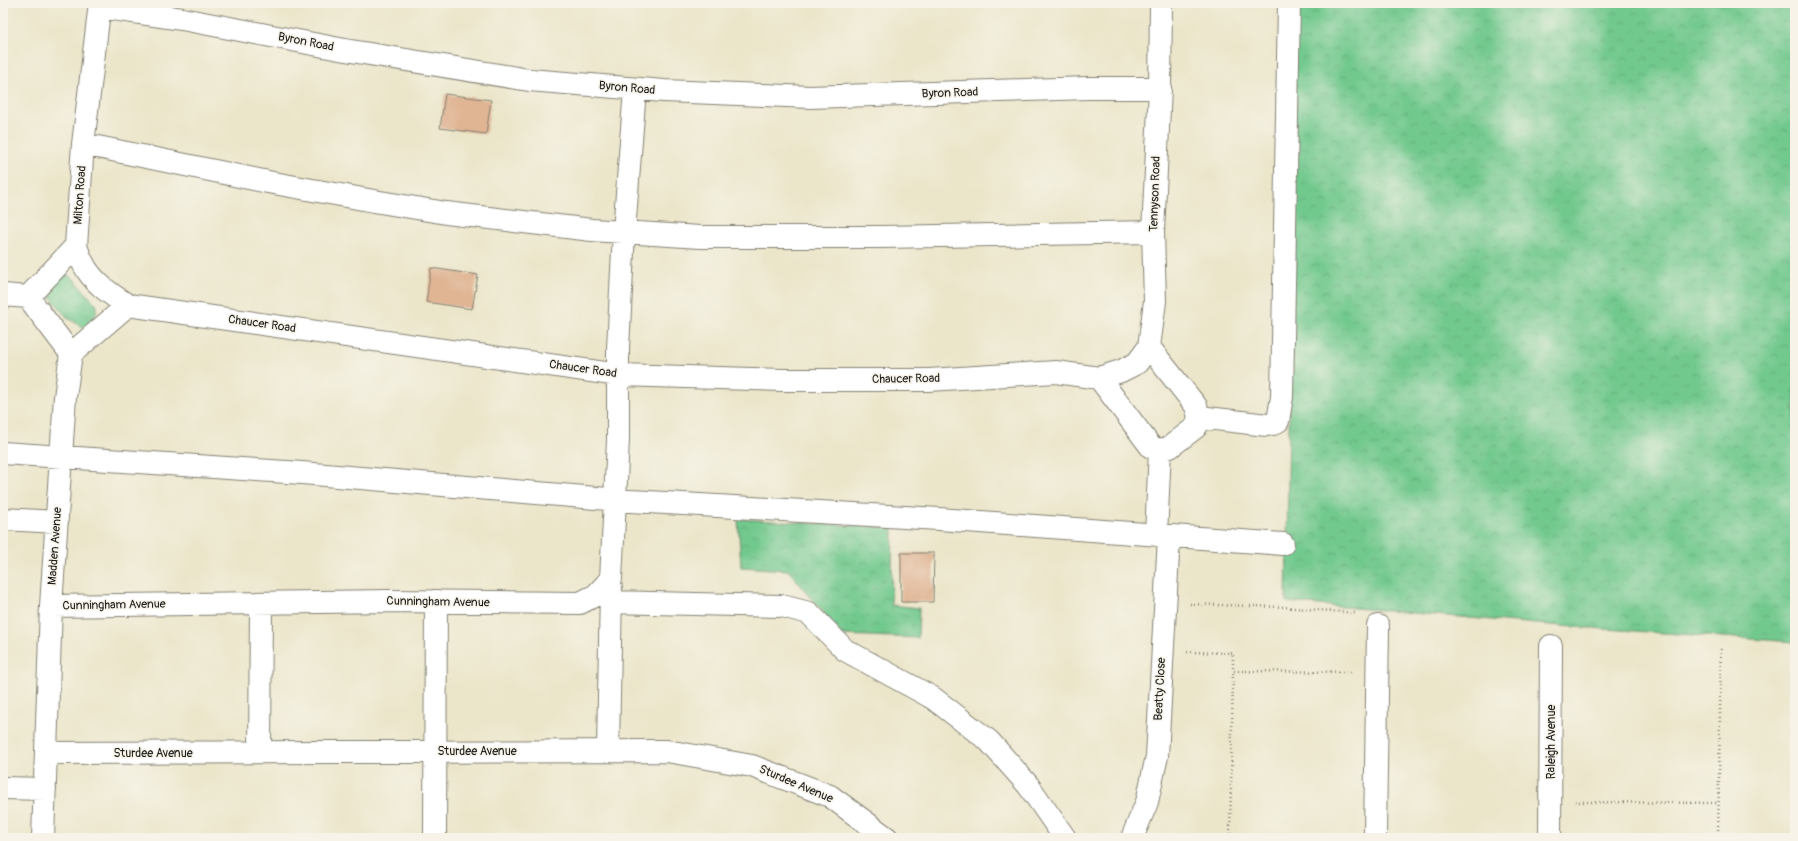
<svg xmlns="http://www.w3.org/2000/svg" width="1798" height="841" font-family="Pangolin,sans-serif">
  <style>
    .grass { fill: url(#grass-tufts); stroke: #477255 }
    .park { fill: url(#park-crowns); stroke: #477255 }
    .building { fill: #e0b594 }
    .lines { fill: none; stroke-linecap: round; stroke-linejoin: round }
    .minor-casing { stroke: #848173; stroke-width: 24 }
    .path { stroke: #848173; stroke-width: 2.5; stroke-dasharray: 1 3; stroke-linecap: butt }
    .minor { stroke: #fff; stroke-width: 22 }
    .labels { text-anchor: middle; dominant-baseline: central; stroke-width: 3; stroke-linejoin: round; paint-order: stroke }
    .street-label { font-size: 12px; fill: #1c1c1c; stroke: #f7f3e8 }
  </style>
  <defs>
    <pattern id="grass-tufts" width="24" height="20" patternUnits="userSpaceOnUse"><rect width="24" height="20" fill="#72c98e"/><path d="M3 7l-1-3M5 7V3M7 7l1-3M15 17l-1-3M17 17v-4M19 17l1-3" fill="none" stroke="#62ac7a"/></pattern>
    <pattern id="park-crowns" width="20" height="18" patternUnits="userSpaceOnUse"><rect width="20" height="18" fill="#72c98e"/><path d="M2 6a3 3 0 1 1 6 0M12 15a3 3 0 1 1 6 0" fill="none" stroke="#62ac7a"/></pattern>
  </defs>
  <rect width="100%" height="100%" fill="#f7f3e8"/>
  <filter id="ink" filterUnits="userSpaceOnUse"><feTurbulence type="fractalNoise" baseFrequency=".025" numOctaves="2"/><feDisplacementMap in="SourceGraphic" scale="8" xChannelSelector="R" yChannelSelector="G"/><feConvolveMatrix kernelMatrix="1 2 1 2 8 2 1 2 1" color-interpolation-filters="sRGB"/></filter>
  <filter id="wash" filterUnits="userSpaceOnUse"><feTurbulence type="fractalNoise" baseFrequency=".012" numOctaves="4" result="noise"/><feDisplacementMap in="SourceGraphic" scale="16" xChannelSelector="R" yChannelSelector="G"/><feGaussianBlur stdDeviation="0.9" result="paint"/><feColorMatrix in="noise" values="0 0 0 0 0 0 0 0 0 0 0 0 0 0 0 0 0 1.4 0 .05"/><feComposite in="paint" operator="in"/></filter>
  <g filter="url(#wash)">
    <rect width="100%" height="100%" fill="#ebe6ca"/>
    <path class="grass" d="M66 274 75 280 97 306 96 314 91 325 82 327 67 317 51 298V289L56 277Z"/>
    <path class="park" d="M1296 3H1795V642L1561 626 1286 602Z
      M738 519 893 528 891 605 919 608 918 638 842 635 788 570 741 567Z"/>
    <g id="blocks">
      <path class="building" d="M445 94 491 100 486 134 440 128Z
        M431 268 478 275 472 309 426 302Z
        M901 553H934L933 602H901Z"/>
    </g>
  </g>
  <g filter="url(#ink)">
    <use href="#blocks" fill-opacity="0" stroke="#848173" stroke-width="1"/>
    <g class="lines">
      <g class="minor-casing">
        <path id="minor" d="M99 7 182 19 345 50 529 80 664 91 810 97 1089 88H1160
          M83 144 268 182 374 201 446 213 592 230 700 237H882L1153 232
          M76 246C78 251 80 258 83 263 92 282 111 295 128 305L619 375 783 380H929L1056 372 1099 378 1121 371 1137 363 1149 347 1155 301 1153 232 1160 88 1161 3
          M3 295 28 297
          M71 354 28 297 76 246 83 144 100 3
          M1099 378 1151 447 1160 450 1170 447 1196 427 1199 417 1196 406 1149 347
          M1199 417 1267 425 1273 424 1278 421 1282 397 1289 3
          M3 453 302 473 631 501 939 519 1283 544
          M3 519 57 522
          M1156 535 1160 450
          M610 602 782 606 809 613 845 650 933 698 989 741 1028 785 1065 838
          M51 606 389 601 580 603 596 595 611 579 618 440V348L624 232 635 89
          M608 751 611 588
          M260 752 261 603
          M46 753 667 751 752 766 830 796 887 838
          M3 788 45 789
          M43 838 51 606 65 397 71 354 128 305
          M435 838 436 601
          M1132 838 1147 802 1157 756 1169 536
          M1375 838 1378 626
          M1550 838 1551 646"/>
      </g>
      <path class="path" d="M1190 604 1282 607 1356 613
        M1187 652 1233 653V671
        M1575 802 1718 803
        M1313 838 1230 835 1233 671 1353 672
        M1718 838 1721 648"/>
      <use href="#minor" class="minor"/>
    </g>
  </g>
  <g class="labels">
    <g class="street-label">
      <text transform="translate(306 42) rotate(11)">Byron Road</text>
      <text transform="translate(627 88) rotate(5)">Byron Road</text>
      <text transform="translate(950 93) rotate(-2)">Byron Road</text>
      <text transform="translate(1155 194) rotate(-88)">Tennyson Road</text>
      <text transform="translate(80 195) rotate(-86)">Milton Road</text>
      <text transform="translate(262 324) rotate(8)">Chaucer Road</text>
      <text transform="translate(583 369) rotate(8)">Chaucer Road</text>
      <text transform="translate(906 379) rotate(-1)">Chaucer Road</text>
      <text transform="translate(55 546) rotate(-86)">Madden Avenue</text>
      <text transform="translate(438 602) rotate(1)">Cunningham Avenue</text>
      <text transform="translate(114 605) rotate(-1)">Cunningham Avenue</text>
      <text transform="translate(1160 689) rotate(-87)">Beatty Close</text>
      <text transform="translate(1551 742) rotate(-90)">Raleigh Avenue</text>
      <text x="477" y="751">Sturdee Avenue</text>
      <text x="153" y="753">Sturdee Avenue</text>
      <text transform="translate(796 784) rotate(23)">Sturdee Avenue</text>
    </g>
  </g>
  <rect width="1798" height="841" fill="none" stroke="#f7f3e8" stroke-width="16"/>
</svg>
